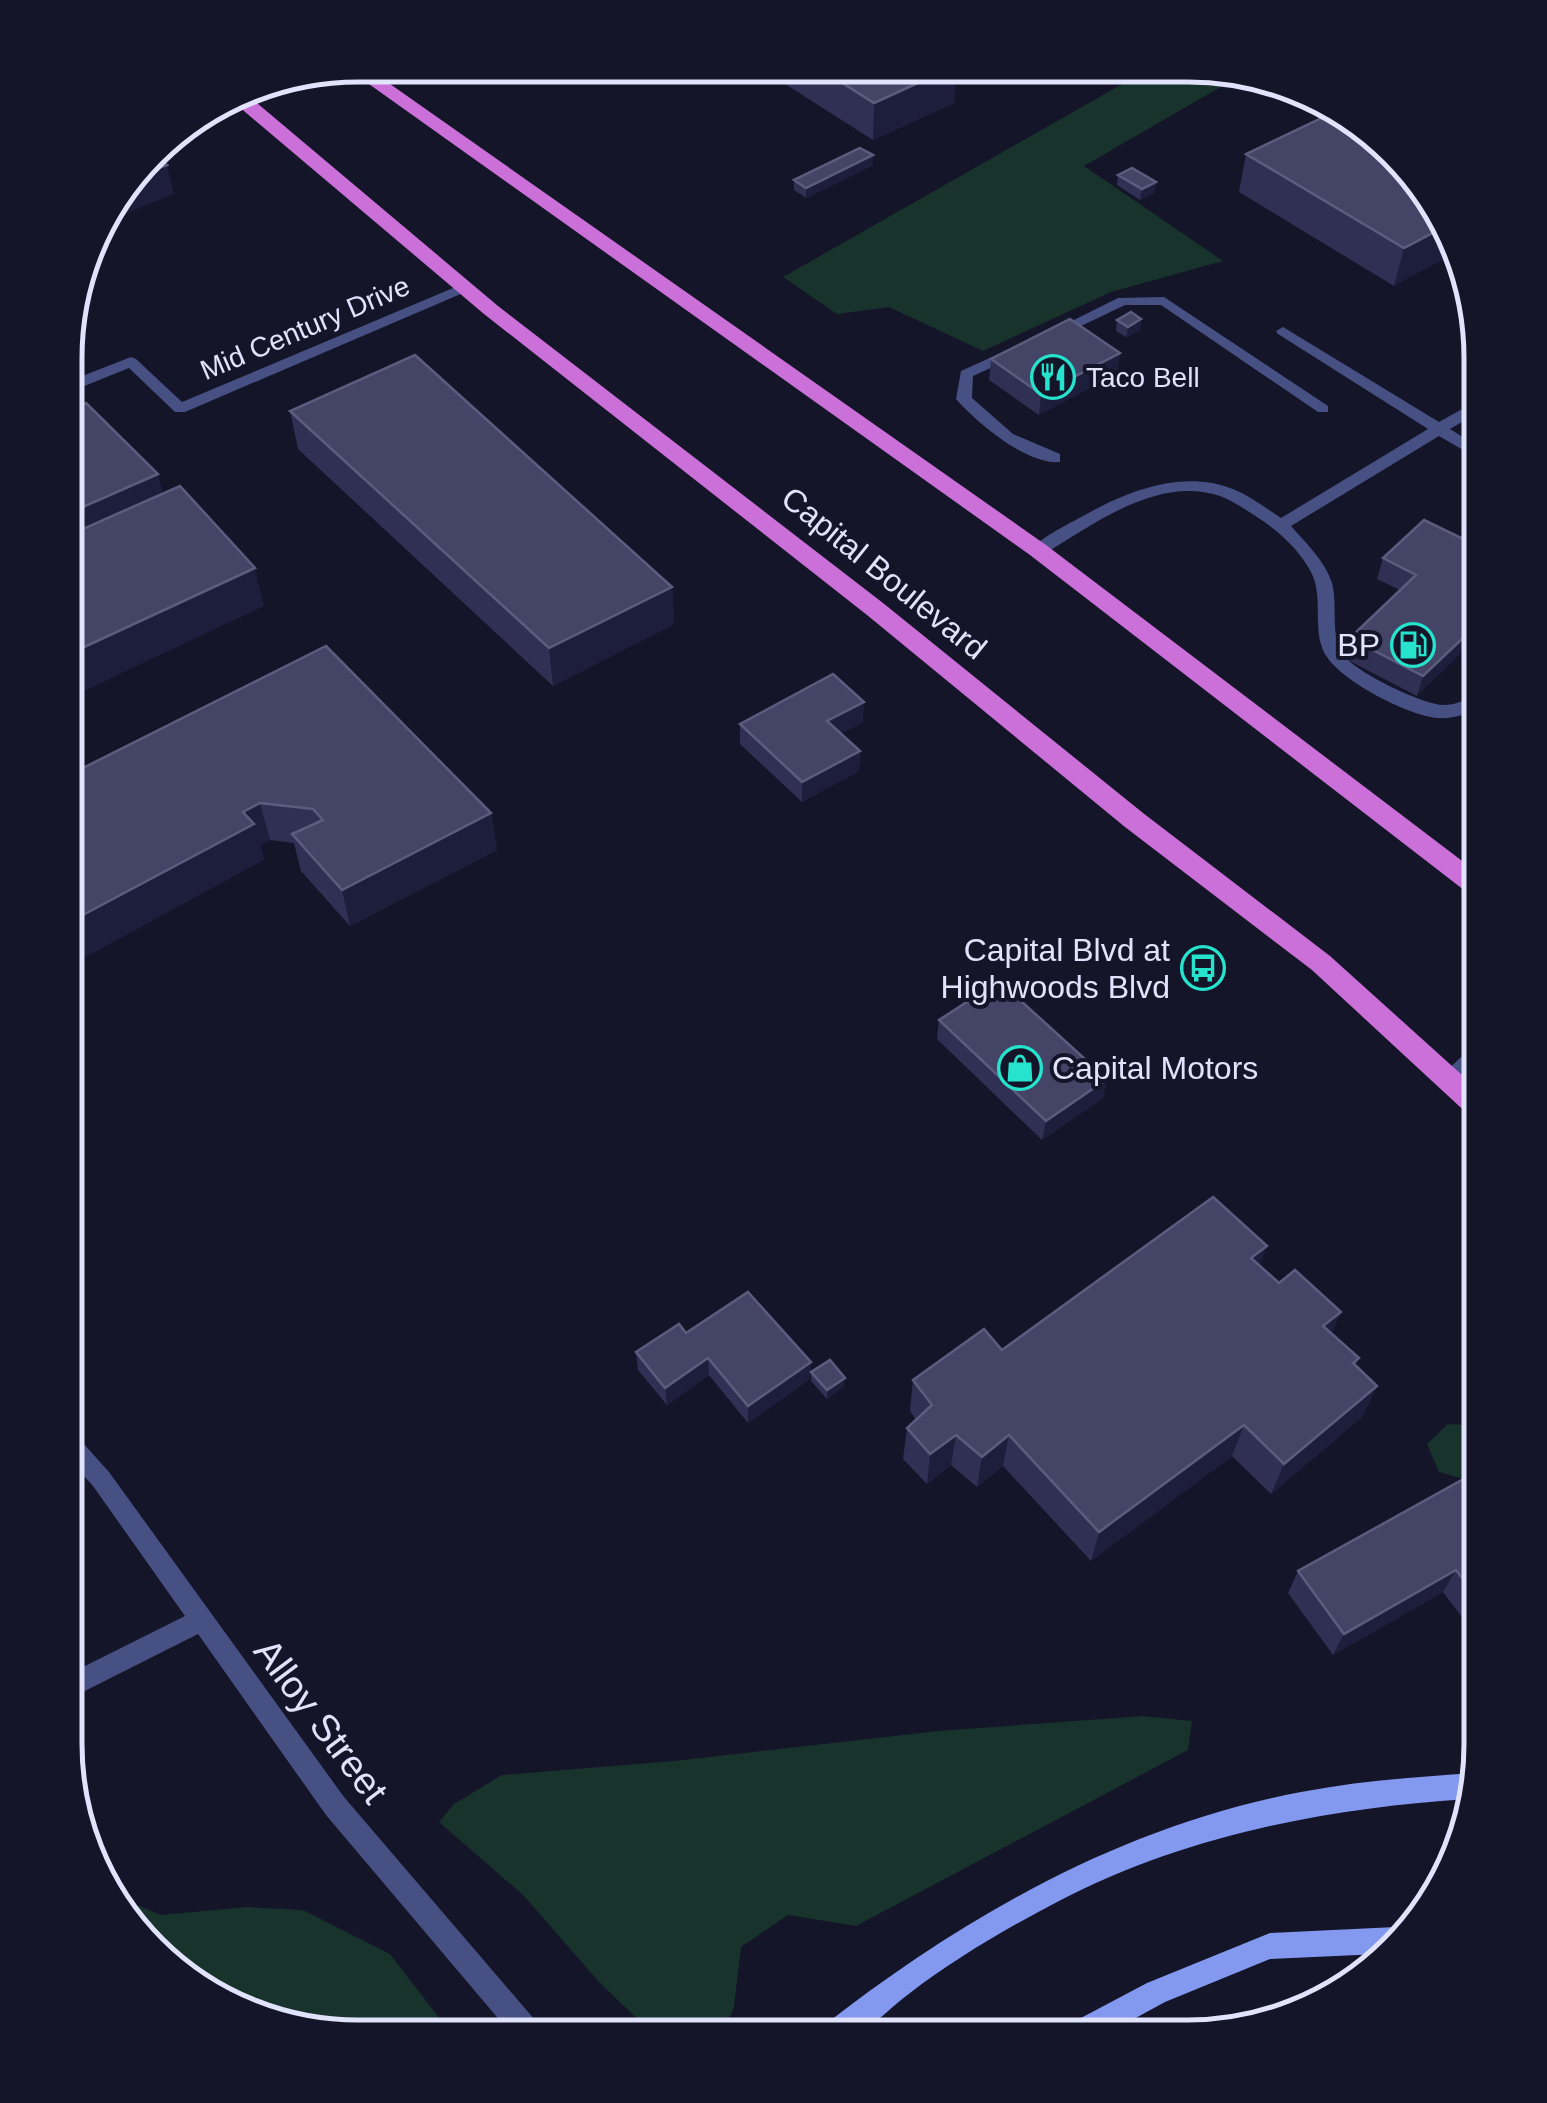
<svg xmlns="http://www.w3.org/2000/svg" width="1547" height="2103" font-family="Arial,sans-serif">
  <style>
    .green { fill: #18322c }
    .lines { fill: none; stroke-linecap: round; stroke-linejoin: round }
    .service { fill: #465082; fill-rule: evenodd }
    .minor { fill: #465082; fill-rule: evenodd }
    .tertiary { fill: #465082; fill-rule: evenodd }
    .secondary { fill: #8398ef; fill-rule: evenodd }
    .trunk { fill: #ca70d8; fill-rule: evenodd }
    .wall { fill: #303055 }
    .shaded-wall { fill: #1d1d3c }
    .building { fill: #434466; stroke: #5c5d7e; stroke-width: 2.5 }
    .labels { text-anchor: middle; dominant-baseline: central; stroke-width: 8; stroke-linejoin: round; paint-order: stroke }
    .far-street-label { font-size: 28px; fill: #e0e3fb; stroke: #141529 }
    .far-poi-label { font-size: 28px; fill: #e0e3fb; stroke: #141529; text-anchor: start }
    .street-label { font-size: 32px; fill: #e0e3fb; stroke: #141529 }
    .poi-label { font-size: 32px; fill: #e0e3fb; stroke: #141529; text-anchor: end }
    .near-street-label { font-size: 38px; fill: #e0e3fb; stroke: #141529 }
    .rim { fill: none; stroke: #e0e3fb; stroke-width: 5 }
  </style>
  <rect width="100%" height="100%" fill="#141529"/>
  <path class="green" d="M1152 67 1227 68 1243 74 1084 166 1223 261 1111 292 983 351 889 307 837 314 783 277Z
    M1448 1424 1481 1426V1484L1439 1472 1427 1444Z
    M1143 1716 1192 1721 1188 1750 856 1926 788 1915 741 1947 734 2007 722 2037 655 2036 599 1982 524 1896 439 1822 454 1804 502 1775 674 1761 938 1731Z
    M113 1895 161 1915 247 1907 303 1910 390 1954 453 2036H321L195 1988Z"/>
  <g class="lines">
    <path class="service" d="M1164 297 1328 406V412H1318L1161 305H1125L1056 338H1046L1044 335 1118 298Z
      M1283 327 1439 422 1482 398V410L1450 429 1482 449V461L1439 436 1291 526C1306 543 1325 561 1332 583 1338 605 1330 633 1342 653 1352 671 1425 706 1445 705 1460 705 1469 696 1482 692V706C1469 714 1453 719 1438 718 1408 716 1334 678 1323 650 1313 626 1323 598 1312 574 1301 552 1280 532 1260 519 1247 511 1234 501 1220 496 1158 475 1094 524 1044 554L1038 555 1030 550C1043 536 1065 526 1083 516 1127 491 1183 469 1233 489 1250 496 1266 508 1281 518L1428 429 1278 334 1276 331Z
      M1016 346 1024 351 1021 354 973 376 972 398 1013 434 1060 454V462C1027 465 977 423 956 399L961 371Z"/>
    <path class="minor" d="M465 283 470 284V290L185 412H175L129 368 67 393V382L131 357 136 359 182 402Z
      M66 1430 74 1433 109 1472 344 1797 540 2026 543 2036H513L326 1815 198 1634 65 1701V1676L185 1616 93 1486 66 1456Z"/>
    <path class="tertiary" d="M1482 1042V1063L1457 1086H1443L1440 1080 1443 1074 1475 1044Z"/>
    <path class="secondary" d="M1474 1773 1478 1775 1469 1799C1327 1808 1187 1835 1059 1901 1007 1928 956 1958 910 1993 892 2006 875 2025 856 2035 847 2040 830 2037 819 2037L822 2027C964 1916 1122 1826 1301 1792 1358 1781 1416 1777 1474 1773Z
      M1396 1927 1405 1931 1380 1954 1270 1959 1165 2002 1099 2038H1059L1062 2028 1147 1983 1270 1933Z"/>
    <path class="trunk" d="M363 65 1046 545 1482 876V900L1473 897 1030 555 345 67Z
      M244 92 498 306 883 603 1143 813 1330 956 1482 1093V1121L1472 1118 1312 970 1125 827 867 615 484 314 231 100Z"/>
  </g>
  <path class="wall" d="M757 66 956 67 954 103 873 140Z
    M1246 154 1451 228 1394 286 1239 192Z
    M873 155V165L806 198 794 190V180Z
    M1118 175 1156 182 1154 193 1140 200 1117 185Z
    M1141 319 1140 330 1126 337 1116 331 1117 320Z
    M1120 353 1117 373 1039 415 989 380 991 359Z
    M290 411 672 587 674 624 553 686 298 449Z
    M1482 548 1417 696 1344 658 1350 638 1400 590 1377 579 1383 558Z
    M863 722 841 734 860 751 859 771 802 802 740 744V724Z
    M67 776 491 813 497 850 350 926 301 871 294 843 270 840 260 845 264 860Z
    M939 1020 1107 1079 1103 1098 1042 1140 937 1039Z
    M1260 1266 1359 1358 1355 1366 1377 1386 1362 1417 1271 1494 1232 1456 1091 1561 1003 1466 977 1487 951 1465 927 1484 903 1459 907 1428 916 1420 910 1411 913 1380Z
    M686 1333 811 1362 810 1379 748 1423 709 1375 667 1405 638 1370 636 1352Z
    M811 1372 844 1386 827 1399 811 1381Z
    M1481 1476V1642L1443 1592 1333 1655 1288 1593 1298 1571Z"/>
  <path class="shaded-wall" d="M953 67H956L954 103 873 140 874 103Z
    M873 155V165L806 198V188Z
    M167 165 174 194 100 224 104 212 132 178Z
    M1156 182 1154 193 1140 200 1142 189Z
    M1448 225 1451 228 1457 252 1394 286 1404 248Z
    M1141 319 1140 330 1126 337 1128 327Z
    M1120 353 1117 373 1039 415 1041 394Z
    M158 474 166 504 67 548V514Z
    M255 568 264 606 67 699V655Z
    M672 587 674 624 553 686 549 648Z
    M1482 620V633L1417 696 1423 676Z
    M864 702 863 722 827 742V721Z
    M860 751 859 771 802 802V782Z
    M260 803 270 840 260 845 264 860 66 968V924L243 812Z
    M491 813 497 850 350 926 342 890Z
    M1107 1079 1103 1098 1042 1140 1046 1121Z
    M1267 1246 1256 1278 1251 1258Z
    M1341 1312 1327 1344 1323 1326Z
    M708 1358 709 1375 667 1405 665 1388Z
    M811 1362 810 1379 748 1423V1406Z
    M845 1378 844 1386 827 1399V1390Z
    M1377 1386 1362 1417 1271 1494 1284 1464Z
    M1244 1425 1232 1456 1091 1561 1099 1532Z
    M956 1435 951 1465 927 1484 930 1454Z
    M1009 1435 1003 1466 977 1487 982 1457Z
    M1456 1570 1443 1592 1333 1655 1344 1634Z"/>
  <path class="building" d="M816 66 953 67 874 103Z
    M1338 110 1352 115 1448 225 1404 248 1246 154Z
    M860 148 873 155 806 188 794 180Z
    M153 153 167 165 132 178Z
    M1132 168 1156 182 1142 189 1118 175Z
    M1131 312 1141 319 1128 327 1117 320Z
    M1070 319 1120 353 1041 394 991 359Z
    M415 355 672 587 549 648 290 411Z
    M86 403 158 474 67 514V411Z
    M180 486 255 568 67 655V536Z
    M1424 520 1482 548V620L1423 676 1350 638 1416 575 1383 558Z
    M326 646 491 813 342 890 292 834 323 820 313 809 260 803 243 812 254 824 66 924 67 776Z
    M833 674 864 702 827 721 860 751 802 782 740 724Z
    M999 981 1107 1079 1046 1121 939 1020Z
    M1213 1197 1267 1246 1251 1258 1279 1283 1295 1270 1341 1312 1323 1326 1359 1358 1353 1363 1377 1386 1284 1464 1244 1425 1099 1532 1009 1435 982 1457 956 1435 930 1454 907 1428 932 1405 913 1380 984 1329 1002 1350Z
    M748 1292 811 1362 748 1406 708 1358 665 1388 636 1352 679 1324 686 1333Z
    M830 1360 845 1378 827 1390 811 1372Z
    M1478 1471 1481 1476V1602L1456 1570 1344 1634 1298 1571Z"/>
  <defs>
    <g id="restaurant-ring" transform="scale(2.25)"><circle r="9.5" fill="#141529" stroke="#25e3cd" stroke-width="1.5"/><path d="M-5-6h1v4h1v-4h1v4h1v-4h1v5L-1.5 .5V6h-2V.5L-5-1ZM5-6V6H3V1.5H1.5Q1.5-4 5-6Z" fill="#25e3cd"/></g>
    <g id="fuel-ring" transform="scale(2.25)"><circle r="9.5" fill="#141529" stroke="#25e3cd" stroke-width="1.5"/><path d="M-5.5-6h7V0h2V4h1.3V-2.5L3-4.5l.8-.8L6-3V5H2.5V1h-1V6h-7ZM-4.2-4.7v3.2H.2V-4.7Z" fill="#25e3cd"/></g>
    <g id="bus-ring" transform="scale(2.25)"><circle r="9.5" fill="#141529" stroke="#25e3cd" stroke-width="1.5"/><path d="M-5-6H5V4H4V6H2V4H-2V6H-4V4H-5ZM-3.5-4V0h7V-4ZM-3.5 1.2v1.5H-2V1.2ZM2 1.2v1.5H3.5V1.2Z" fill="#25e3cd"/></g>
    <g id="shop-ring" transform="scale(2.25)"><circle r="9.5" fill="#141529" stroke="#25e3cd" stroke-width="1.5"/><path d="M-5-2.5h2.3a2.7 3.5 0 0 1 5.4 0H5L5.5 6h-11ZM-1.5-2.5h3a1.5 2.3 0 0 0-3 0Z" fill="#25e3cd"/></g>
  </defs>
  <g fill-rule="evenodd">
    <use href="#restaurant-ring" x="1053" y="377"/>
    <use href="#fuel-ring" x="1413" y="645"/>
    <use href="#bus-ring" x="1203" y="968"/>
    <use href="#shop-ring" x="1020" y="1068"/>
  </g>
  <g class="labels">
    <g class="far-street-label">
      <text transform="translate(305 328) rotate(-23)">Mid Century Drive</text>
    </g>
    <g class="far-poi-label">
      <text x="1086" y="377">Taco Bell</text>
    </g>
    <g class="street-label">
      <text transform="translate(884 573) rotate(39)">Capital Boulevard</text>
    </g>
    <g class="poi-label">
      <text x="1380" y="645">BP</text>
      <text x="1170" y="950">Capital Blvd at<tspan x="1170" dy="37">Highwoods Blvd</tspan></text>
      <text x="1052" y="1068" text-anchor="start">Capital Motors</text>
    </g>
    <g class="near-street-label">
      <text transform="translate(321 1721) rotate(53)">Alloy Street</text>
    </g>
  </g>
  <path d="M0 0H1547V2103H0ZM358 82H1188A276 276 0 0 1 1464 358V1744A276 276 0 0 1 1188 2020H358A276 276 0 0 1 82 1744V358A276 276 0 0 1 358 82Z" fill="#141529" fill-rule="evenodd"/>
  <path class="rim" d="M358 82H1188A276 276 0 0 1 1464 358V1744A276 276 0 0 1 1188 2020H358A276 276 0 0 1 82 1744V358A276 276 0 0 1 358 82Z"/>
</svg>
